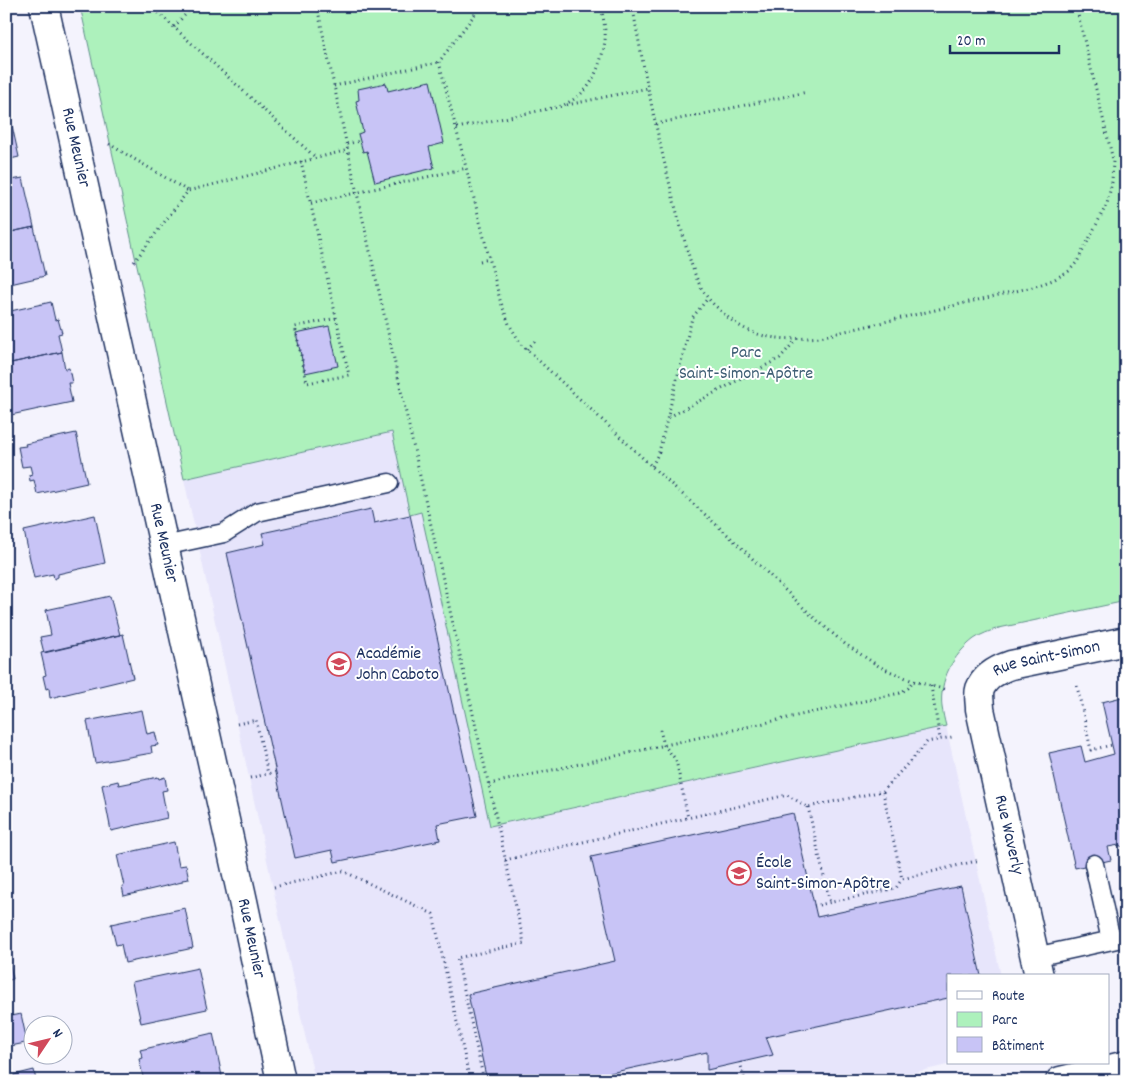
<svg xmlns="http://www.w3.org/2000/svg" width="1132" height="1087" font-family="Dekko,sans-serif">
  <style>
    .built { fill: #e7e5fb }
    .green { fill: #adf1bc; stroke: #64908d }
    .building { fill: #c8c4f6; stroke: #1b2f5e }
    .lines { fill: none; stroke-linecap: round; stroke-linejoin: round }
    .lane-casing { stroke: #1b2f5e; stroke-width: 21 }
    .street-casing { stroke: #1b2f5e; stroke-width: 31 }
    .path { stroke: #1b2f5e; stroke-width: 3; stroke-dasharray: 1 4; stroke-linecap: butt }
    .lane { stroke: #fff; stroke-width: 18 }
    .street { stroke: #fff; stroke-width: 28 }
    .labels { text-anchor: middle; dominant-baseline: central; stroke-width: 4; stroke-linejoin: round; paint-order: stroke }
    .street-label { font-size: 18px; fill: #1b2f5e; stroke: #fff }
    .park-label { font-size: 18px; fill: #406076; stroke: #fff }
    .poi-label { font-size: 18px; fill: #1b2f5e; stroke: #fff; text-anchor: start }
  </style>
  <rect width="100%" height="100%" fill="#f4f3fd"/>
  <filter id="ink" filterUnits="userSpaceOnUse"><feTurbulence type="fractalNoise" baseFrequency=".02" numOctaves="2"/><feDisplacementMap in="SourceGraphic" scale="10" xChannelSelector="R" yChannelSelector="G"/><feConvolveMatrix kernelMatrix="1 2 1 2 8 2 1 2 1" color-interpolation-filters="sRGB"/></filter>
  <g filter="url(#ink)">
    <path class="built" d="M392 432 410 514 421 511 498 825 946 726 1001 976H948V1063H956L878 1081H315L184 479Z"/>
    <path class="green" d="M80 6H1126V601L999 628C990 631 981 634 974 639 953 655 939 680 942 707 943 713 944 719 946 726L490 826 421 512 410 515 392 432 184 479Z"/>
    <path class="building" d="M430 81 444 143 429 147 434 168 375 182 367 151 363 152 358 134 363 132 356 101 359 100 358 89 386 83 388 91Z
      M6 108H8L19 157 6 160Z
      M23 178 34 227 6 233V181Z
      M34 227 45 276 6 285V233Z
      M51 302 55 320 58 319 62 333 58 334 62 352 6 364V312Z
      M329 326 338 366 305 373 296 333Z
      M62 352 65 369 69 368 72 383H68L72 402 6 416V364Z
      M76 433 87 483 37 494 34 480 30 481 29 475 32 474 30 466 22 467 18 447 26 446 25 444Z
      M371 509 374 523 410 515 477 816 437 824 440 840 335 862 332 850 295 858 227 553 265 544 262 533Z
      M95 515 105 563 58 574V577L54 579 53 574 34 578 24 531Z
      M110 596 120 635 44 653 40 637 51 635 46 610Z
      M123 634 133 678 50 698 49 688 46 689 43 676 46 675 41 653Z
      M1126 696V849L1119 845 1108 847 1111 860 1075 868 1049 753 1081 746 1085 762 1114 754 1102 702Z
      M142 710 147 734 155 732 158 745 151 746 152 753 95 763 87 721Z
      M158 777 159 779 165 777 167 790 162 791 167 818 111 831 102 785 118 781 119 785Z
      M793 813 817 917 961 886 981 976H948V998L766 1037 773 1055 707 1070V1052L573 1081H487L468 994 615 961 591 857Z
      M174 842 179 866 186 865 189 879 182 880V882L124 896 122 886H124L117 855Z
      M185 908 193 948 125 963 121 944 116 945 111 924Z
      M10 950 11 955H8L13 979 6 981V951Z
      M198 968 207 1009 141 1023 132 982Z
      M6 1000 10 1016 21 1014 26 1037 29 1036 30 1042 6 1047Z
      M213 1033 223 1081H144L139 1059 143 1058 140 1050Z
      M34 1070 36 1081H6V1077Z"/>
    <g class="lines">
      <g class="lane-casing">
        <path id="lane" d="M164 546 224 533 257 512 389 483
          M1094 864 1111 940
          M1035 957 1126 937"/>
      </g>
      <g class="street-casing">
        <g id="street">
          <path id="s1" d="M44 6 243 901 281 1081"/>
          <path id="s2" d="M1039 976 980 709C980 703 978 695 980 689 985 676 999 669 1011 665L1126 641"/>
          <path d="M1060 1081 1126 1065"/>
        </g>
      </g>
      <path class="path" d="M151 6 316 158
        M317 6 357 193 524 943 457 958 484 1081
        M481 6 439 62 500 300 509 324 521 344 661 475 729 536 812 616 845 644 880 667 913 681 947 690
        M633 6C635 24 639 41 642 58 653 115 666 172 681 228 688 251 693 279 708 298 711 302 715 306 719 309 749 340 779 341 820 337L1033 287 1053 280 1069 271 1077 262 1107 204 1112 182 1113 160 1076 6
        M174 27 193 6
        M334 86 439 62
        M567 105 648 88
        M656 124 807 92
        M457 128 562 106C570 102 578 97 584 91 595 81 603 55 605 41 606 29 603 17 601 6
        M109 144 188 191
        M347 144 360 141
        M301 161 349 375 307 383 295 327 337 318
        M311 203 467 168
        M480 261 489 259
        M134 262 188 191 348 150
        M527 349 537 339
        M669 417 780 358 796 340
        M652 466 659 452 692 318 708 298
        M931 686 940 739
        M1077 686 1091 750 1112 745
        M237 724 256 720 268 774
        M660 730 664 745 676 760 688 818
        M250 778 276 772
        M489 784 900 693 908 688 913 681
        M883 792 902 879 980 860
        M808 807 830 903
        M505 860 787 795 808 807 883 791 927 742 952 737
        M274 887 343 871 433 914 470 1081
        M814 906 896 888 902 879
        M740 1062 745 1081"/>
      <use href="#lane" class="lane"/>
      <use href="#street" class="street"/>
    </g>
  </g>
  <defs>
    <g id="school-ring" transform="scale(1.25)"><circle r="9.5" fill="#fff" stroke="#d1495b" stroke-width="1.5"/><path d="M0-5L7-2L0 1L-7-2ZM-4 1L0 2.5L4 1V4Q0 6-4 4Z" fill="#d1495b"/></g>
  </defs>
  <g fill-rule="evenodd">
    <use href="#school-ring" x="339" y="664"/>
    <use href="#school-ring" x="739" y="873"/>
  </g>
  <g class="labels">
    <g class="street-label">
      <text stroke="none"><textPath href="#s1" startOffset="145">Rue Meunier</textPath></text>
      <text stroke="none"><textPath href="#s1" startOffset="550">Rue Meunier</textPath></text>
      <text stroke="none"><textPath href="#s2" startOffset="370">Rue Saint-Simon</textPath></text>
      <text transform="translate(1008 835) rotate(77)">Rue Waverly</text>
      <text stroke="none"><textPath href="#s1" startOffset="955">Rue Meunier</textPath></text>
    </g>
    <g class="park-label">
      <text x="746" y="353">Parc<tspan x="746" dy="21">Saint-Simon-Apôtre</tspan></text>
    </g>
    <g class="poi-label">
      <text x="356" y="654">Académie<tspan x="356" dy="21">John Caboto</tspan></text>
      <text x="756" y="863">École<tspan x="756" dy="21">Saint-Simon-Apôtre</tspan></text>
    </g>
  </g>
  <rect width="1132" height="1087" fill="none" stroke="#fff" stroke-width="25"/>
  <rect x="12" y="12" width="1107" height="1062" fill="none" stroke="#1b2f5e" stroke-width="2" filter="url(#ink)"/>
  <rect x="947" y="974" width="162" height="90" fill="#ffffff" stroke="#a4acbf"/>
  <rect x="957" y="991" width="25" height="8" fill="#ffffff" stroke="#a4acbf"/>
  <text x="992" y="1000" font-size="15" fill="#1b2f5e">Route</text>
  <rect x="957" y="1012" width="25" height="15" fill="#adf1bc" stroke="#a4acbf"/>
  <text x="992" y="1024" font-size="15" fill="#1b2f5e">Parc</text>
  <rect x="957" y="1037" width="25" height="15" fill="#c8c4f6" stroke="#a4acbf"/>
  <text x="992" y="1050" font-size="15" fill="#1b2f5e">Bâtiment</text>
  <g transform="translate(48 1040) rotate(55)"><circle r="24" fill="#ffffff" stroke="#a4acbf"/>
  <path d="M0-4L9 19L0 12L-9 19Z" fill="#d1495b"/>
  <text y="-8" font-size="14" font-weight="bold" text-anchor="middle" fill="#1b2f5e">N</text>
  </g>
  <path d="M950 45v8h109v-8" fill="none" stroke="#1b2f5e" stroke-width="2.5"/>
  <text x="957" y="45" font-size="15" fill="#1b2f5e" stroke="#ffffff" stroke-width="4" paint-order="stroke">20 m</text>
</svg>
